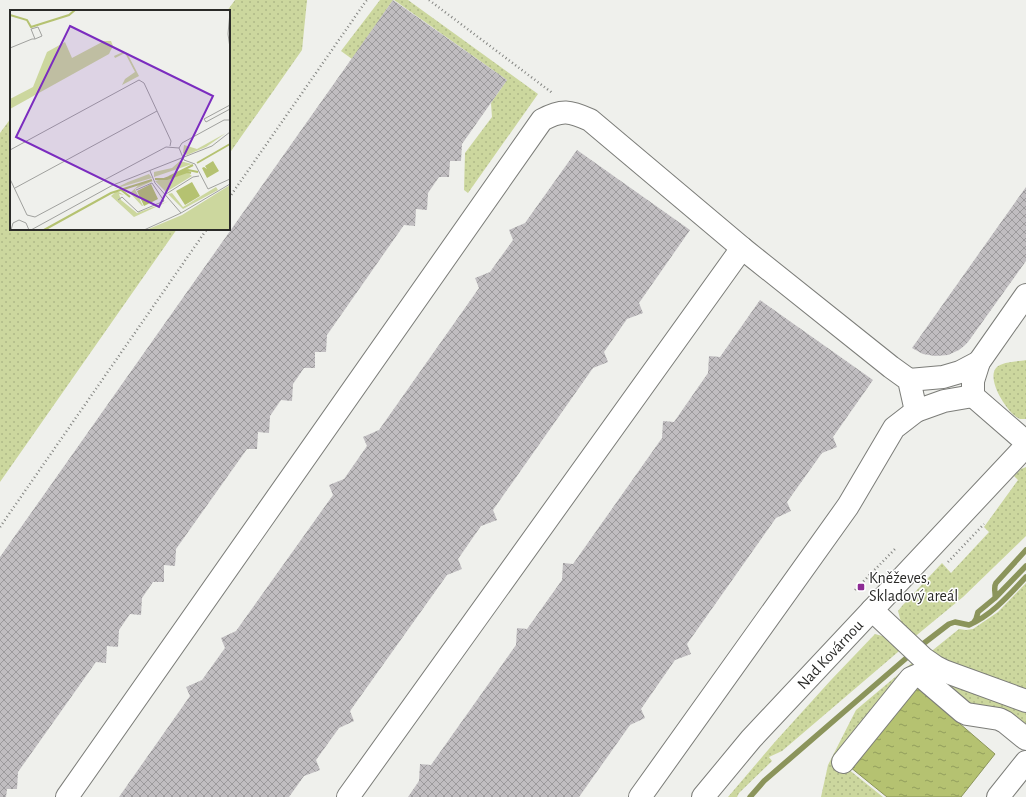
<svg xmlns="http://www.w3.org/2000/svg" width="1026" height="797" font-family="'Alegreya Sans',sans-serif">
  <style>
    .grass { fill: url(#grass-dots) }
    .water { fill: url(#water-ripples); stroke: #8b945b }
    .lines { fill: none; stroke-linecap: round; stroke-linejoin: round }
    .stream { stroke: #8b945b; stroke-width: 5.5 }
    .building { fill: url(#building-cross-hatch) }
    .minor-casing { stroke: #7c7d79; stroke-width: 24 }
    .path { stroke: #838481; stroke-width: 2.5; stroke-dasharray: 1 3; stroke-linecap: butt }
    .minor { stroke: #fff; stroke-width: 22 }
    .poi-dot { fill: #8d2b94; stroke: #fff; stroke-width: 1.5 }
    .labels { text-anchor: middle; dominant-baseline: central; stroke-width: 3; stroke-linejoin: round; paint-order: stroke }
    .poi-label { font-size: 16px; fill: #2a2a28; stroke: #fff; text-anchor: start }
    .street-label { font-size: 16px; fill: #2a2a28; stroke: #fff }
    .inset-river { fill: none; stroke: #b5c271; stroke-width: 2 }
    .inset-road { fill: none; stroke: #a0a19e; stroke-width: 1 }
    .view { fill: #7b2cbf; fill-opacity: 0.15; stroke: #7b2cbf; stroke-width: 2 }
    .inset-edge { fill: none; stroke: #2a2a28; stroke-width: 2 }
  </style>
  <defs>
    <pattern id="grass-dots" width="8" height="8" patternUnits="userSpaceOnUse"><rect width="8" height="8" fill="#ccd79e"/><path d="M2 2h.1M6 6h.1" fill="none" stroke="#afb988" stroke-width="1.8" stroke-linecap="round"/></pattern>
    <pattern id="water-ripples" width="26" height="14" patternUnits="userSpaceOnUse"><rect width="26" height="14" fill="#b5c271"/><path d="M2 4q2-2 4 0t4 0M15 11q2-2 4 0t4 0" fill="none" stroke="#939e5d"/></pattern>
    <pattern id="building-cross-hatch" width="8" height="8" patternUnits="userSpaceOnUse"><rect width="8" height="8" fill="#c0bdc0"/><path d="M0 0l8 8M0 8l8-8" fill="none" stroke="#9c9a9c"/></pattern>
  </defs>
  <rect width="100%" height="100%" fill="#eff0ec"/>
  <path class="grass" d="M235 0H307L302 50 229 154V11H227Z
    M380 0H393L352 59 341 51Z
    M394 0H408L538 94 468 193 464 190 465 153 492 117 491 103 507 80Z
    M11 118V229H177L0 482V133Z
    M1026 360V419C1026 419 1020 419 1020 419 1008 414 986 380 996 368 1002 361 1017 362 1026 360Z
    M1026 467V536L963 597 912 639 901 622 898 611 902 606 942 563 951 573 989 532 984 527 1018 480 1014 476 1021 469Z
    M1026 583V691L928 654 959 629 966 630 973 629 998 612Z
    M875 634 886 637 905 646 782 751 769 757 772 761 739 793 737 797H728L774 743 831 680Z
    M913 662 916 667 838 761 883 797H821L828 765 856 710Z
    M934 673 1026 707V728L975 710Z"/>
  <path class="water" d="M916 686 995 754 961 797H887L850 767Z"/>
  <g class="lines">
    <path class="stream" d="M995 598C996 593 993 588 996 583L1026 550
      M974 622 976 619 978 612 995 598 1026 566
      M919 647 949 624 955 622 969 625C992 615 1009 595 1026 577
      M750 797 764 781 911 654"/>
  </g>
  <path class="building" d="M393 0 507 80 462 144 461 161H450L449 177H439L428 193 427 210 416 209 415 226 404 225 327 335 326 352H315V368H304L293 384 292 401 281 400 270 416 269 433 258 432 257 449H247L176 549 175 566 164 565V582H153L142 598 141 615 130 614 119 630 118 647 107 646 106 663 96 662 18 772 17 789H7L6 797H0V557Z
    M577 150 690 230 639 303 643 313 627 319 604 352 608 362 593 368 493 510 497 520 481 526 458 559 462 569 447 575 350 711 354 721 339 728 316 760 320 770 304 776 289 797H119L190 696 186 687 202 680 225 648 221 638 236 631 333 495 329 485 344 479 367 446 363 437 379 430 479 288 475 278 490 272 513 240 509 230 525 223Z
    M1026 187V261L968 342 964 346 959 350 948 355 935 356 923 354 912 348Z
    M760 300 873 380 833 437 837 447 822 453 787 502 791 511 776 518 687 644 691 654 675 660 641 709 645 718 630 725 579 797H408L419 781 420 764 431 765 516 645 517 628 527 629 562 580 563 563 573 564 662 438 663 421 674 422 708 373 709 356 720 357Z"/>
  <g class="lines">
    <g class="minor-casing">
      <g id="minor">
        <path d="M1026 295 979 362 973 381V396L1026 442"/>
        <path d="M909 380 943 377 960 372 979 362"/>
        <path d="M872 610 923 658 936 667 944 671 1026 701"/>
        <path d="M843 762 911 678 918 675 922 677 963 712 967 714 999 719 1005 722 1026 739"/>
        <path d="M67 797 542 120C562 109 570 111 590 120L742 248 891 367 909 380 916 411"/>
        <path d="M348 797 742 248"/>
        <path d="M640 797 848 506 894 428 916 411 944 401 973 396"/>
        <path id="s1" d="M703 797 751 739 1026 446"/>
        <path d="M998 797 1026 762"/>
      </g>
    </g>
    <path class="path" d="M429 0 551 92 553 94
      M229 198 366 1 367 0
      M0 527 207 229
      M948 562 984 524
      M855 590 895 549"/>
    <use href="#minor" class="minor"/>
  </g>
  <rect class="poi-dot" x="857" y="583" width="8" height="8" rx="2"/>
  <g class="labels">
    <g class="poi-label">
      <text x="869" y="578">Kněževes,<tspan x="869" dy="18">Skladový areál</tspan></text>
    </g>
    <g class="street-label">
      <text stroke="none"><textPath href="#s1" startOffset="191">Nad Kovárnou</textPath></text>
    </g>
  </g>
  <g transform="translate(10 10)">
    <rect width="220" height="220" fill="#eff0ec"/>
    <path d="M94 31H101L103 36 99 44 0 99V89L23 77 37 42 55 32 62 48ZM113 42 117 43 129 66 112 75 115 69 125 62 115 43 105 48 104 46ZM216 123 196 137 177 145 173 143 174 135 187 139ZM170 151 182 154 144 167V162L162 158ZM177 162 182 166 156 182 145 171ZM139 164 142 168 104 179 118 172ZM143 171 125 179 133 196H132L120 183 131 173ZM220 175V220H136L172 205ZM206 177 208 180 173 199 158 184 162 183 173 197ZM107 181 114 185 109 184 111 190 127 203 159 191 124 207 101 186Z" fill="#ccd79e"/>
    <path d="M203 151 209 161 197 168 192 158 194 157 197 159 195 156ZM182 172 190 186 175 195 166 181ZM141 174 148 189 134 196 127 181Z" fill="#b5c271"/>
    <path class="inset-river" d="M0 5 17 10 21 17 59 5 65 0M187 153 220 134M159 167 183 155M145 169H157L177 162 181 163M154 169 178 160 188 162M110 179 120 187M34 220 101 183 142 170"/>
    <path class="inset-road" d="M220 2 218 24 220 38M0 38 22 29H25L32 26 28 17 21 19 25 29M220 95 194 109 196 112 220 99M169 138 174 150 185 154 198 179 220 169M169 138 172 133 214 110H220M0 140 129 70 134 73 161 131 160 136M140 161 145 173 171 203M0 169 17 205 25 207 156 137 169 138M5 178 147 101M156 184 183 167 189 166M108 190 112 187 128 202 154 191 142 173 126 180M1 220 3 213 9 210 16 213 19 220M21 220 103 175 202 136 220 122M134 220 171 203 220 174"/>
    <path class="view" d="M60 16 203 86 149 197 6 127Z"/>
    <rect width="220" height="220" class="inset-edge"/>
  </g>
</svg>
